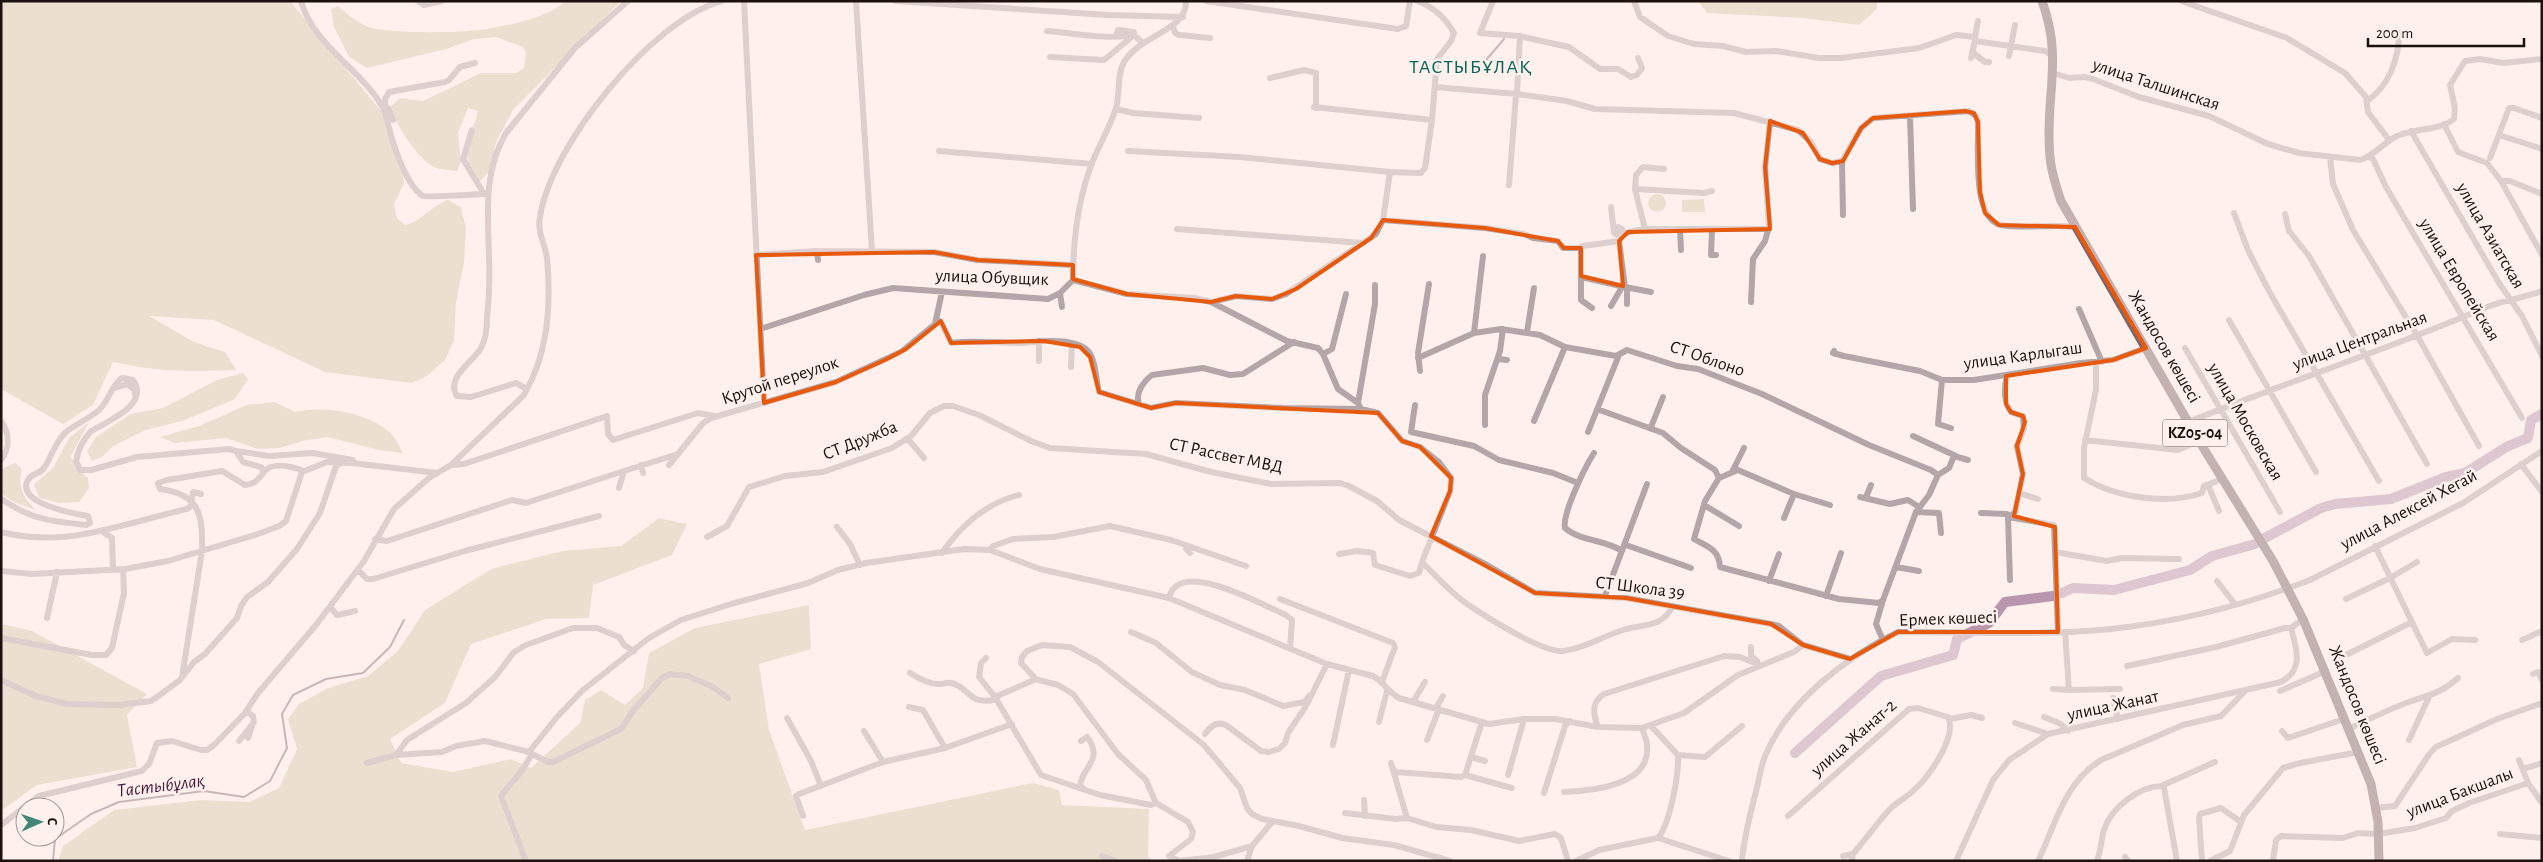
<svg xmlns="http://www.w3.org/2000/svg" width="2543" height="862" font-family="'Alegreya Sans',sans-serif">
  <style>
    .green { fill: #d5ccae }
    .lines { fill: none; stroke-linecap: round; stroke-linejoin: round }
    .stream { stroke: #8a6e7d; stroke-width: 2 }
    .river { stroke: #b996ad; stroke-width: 10 }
    .minor { stroke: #b4a6a8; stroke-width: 6 }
    .major { stroke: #7e666a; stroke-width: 9 }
    .marked { fill: none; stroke: #e8590c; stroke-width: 4; stroke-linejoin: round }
    .labels { text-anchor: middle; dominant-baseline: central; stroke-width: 5; stroke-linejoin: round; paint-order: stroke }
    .shield { fill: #fef1ed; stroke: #5f5451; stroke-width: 1 }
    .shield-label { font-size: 16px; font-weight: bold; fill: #1b110e }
    .street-label { font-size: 18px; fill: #1b110e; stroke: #fef1ed }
    .water-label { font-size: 19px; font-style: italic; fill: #45183a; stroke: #fef1ed }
    .quarter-label { font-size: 20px; letter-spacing: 1px; fill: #086355; stroke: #fef1ed }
  </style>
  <rect width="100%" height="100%" fill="#fef1ed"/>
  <path class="green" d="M1 1H290L382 112 401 164 404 183 394 204 397 218 405 225C423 221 430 206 448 200L461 207 466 228 464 263 456 302 454 341 445 360 427 376 412 383 325 372 214 320 149 316 194 342 225 352 236 370C191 372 157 372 113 362L93 405 63 424 1 389Z
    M565 1H621L513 110 496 142 490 171 480 181C456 165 472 134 478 111L468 108 458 133 461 162 457 171C450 170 440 170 434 167 417 158 394 123 391 106L400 98 423 101 481 73H516L524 68 526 53 523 47 496 37 474 39 446 49 367 68 349 57 334 27 331 9 338 6C347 14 358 23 369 27 388 34 466 33 487 29 510 25 548 18 565 1Z
    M1698 1H1877V9L1859 25 1803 18 1707 13Z
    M1648 203a9 9 0 1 1 18 0a9 9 0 1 1-18 0Z
    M1704 199 1705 212H1682V200Z
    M243 373 248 379 235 399 185 420 146 430 113 446 103 456 92 461 87 451 96 437 131 414 163 408 217 380Z
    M274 402 295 412C322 405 369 412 390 433 396 438 399 446 403 453L379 450 327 437 302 441 280 448 258 449 226 438 175 443 160 437 199 426 247 405Z
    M89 422 71 456 76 468 88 478 89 488 79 502 60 503 39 498 34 484 52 469 70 437Z
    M15 463 22 469C17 488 23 497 36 510L16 503 1 494V469Z
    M659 518 687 524 672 555 593 585 589 618 546 619 471 644 445 703 390 739 401 763 453 772 511 759 531 768 580 723 585 700 601 690 625 705 643 688 649 653 695 628 809 605 811 649 759 664 769 730 805 830 1032 783 1059 790 1062 805 1149 809 1148 857 1153 861H58L63 846 114 810 201 800 249 802 279 788 297 749 288 719 299 704 326 689 368 676 398 651 425 610 491 569 563 551 621 546Z
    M1 624 32 631 147 694 127 715 137 767 37 785 1 811Z"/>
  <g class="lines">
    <path class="stream" d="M1470 70 1486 60 1504 39
      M53 861 55 839 91 814 119 802 204 791 244 797 270 781 287 748 282 714 293 695 326 679 363 673 390 647 404 620"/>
    <path class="river" d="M2263 539 2321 508 2335 504 2391 499 2446 477 2465 473 2508 446 2528 438 2531 420 2542 414
      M2062 593 2073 588 2114 590 2190 570 2212 556 2255 544
      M1795 753 1881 676 1953 655 1957 639 1989 623 2005 602 2053 596"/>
    <path class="minor" d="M301 1C312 43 361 70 382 106 386 113 387 120 389 128 394 147 406 185 423 196 426 197 480 195 487 193
      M418 1 424 5 441 1
      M744 1 764 403
      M856 1 872 251
      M896 1 1108 15 1183 17
      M1206 1 1398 29 1406 26 1410 1
      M1493 1 1480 33 1519 36 1569 47 1600 69H1618L1631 77 1637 75 1642 68 1638 58
      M1634 1 1640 17 1668 36 1694 44 1723 46 1746 52 1776 51 1819 58H1841L1919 48 1956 35 1975 37V41L2045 51 2054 57
      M2181 1 2287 38 2345 73 2366 97 2368 112 2389 140
      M1173 26 1175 33 1179 35 1210 38
      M1047 31C1074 33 1106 40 1134 35V32L1118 30 1116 36
      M1975 37 1978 21
      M1972 52 1985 62H1989
      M2009 56 2015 25
      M1050 57 1104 60 1134 35 1143 43
      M1971 58 1975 41
      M2053 73 2069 78 2084 77 2093 79 2139 97 2209 116 2268 144 2299 153 2360 160C2375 155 2383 143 2397 136 2414 128 2439 131 2454 119L2455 108 2450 85 2465 61 2480 59 2503 63 2542 59
      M1270 78 1304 70 1316 73V108
      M1435 87 1517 94 1567 101 1595 109 1734 113 1798 130 1811 142 1820 159 1832 163 1842 161 1861 128 1873 118 1969 111 1976 116 1978 122C1979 146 1971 219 2001 225 2025 229 2051 224 2075 227
      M1517 94 1520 36
      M2367 101C2389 86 2399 59 2399 33
      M1314 107 1432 120
      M385 108V99L389 92 445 82 449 80 460 67 475 63
      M388 108 393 120
      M1116 109 1133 113 1199 118
      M1910 117 1913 209
      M2444 124 2458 152 2487 163 2501 181 2542 255
      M472 130 463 159 484 194
      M2411 131 2499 283 2522 316 2542 356
      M2499 135 2542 149
      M939 151 1092 164
      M1128 151 1240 157 1390 172
      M2330 157 2333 184 2353 230 2418 337 2479 446
      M2369 157 2373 159 2386 187 2522 418
      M2490 158 2509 108H2514L2542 118
      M1842 161 1843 215
      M2501 181H2510L2542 194
      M1509 185 1516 95
      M1635 189 1636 175 1643 167 1664 169
      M1611 207 1614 233 1619 236
      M2234 213 2248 250 2270 293 2379 481
      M2285 214 2289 231 2309 256 2427 464
      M1383 220 1485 228 1524 234 1533 238 1558 241 1563 248H1579L1583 246 1619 241 1620 237 1628 232 1645 229 1635 189 1704 193 1712 191
      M1177 229 1363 243
      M1645 229H1768
      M1680 229 1681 250
      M1712 229 1711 255H1716
      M1618 234V227L1622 229 1624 234
      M1619 241 1625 287 1651 292
      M1581 248V300L1592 308
      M817 251 934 252 978 260 1073 265
      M756 255 817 251 818 260
      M1581 277 1625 287
      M1073 280C1073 240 1078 200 1092 163 1099 145 1109 129 1115 111 1121 96 1116 76 1124 62 1141 34 1187 31 1186 1
      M1627 288V304
      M1060 293 1062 307
      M1211 302 1287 341 1318 348 1323 354 1338 389 1358 403 1361 409 1378 413 1402 441 1420 447 1439 462 1451 478 1450 491 1422 562C1436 576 1451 593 1467 604 1485 616 1541 652 1562 651 1583 649 1603 636 1623 630 1642 624 1662 628 1672 607
      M1751 302 1753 259 1765 241 1769 227 1765 167 1770 121
      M1611 306 1622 287
      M2079 309 2102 362
      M938 320 942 325 951 343C974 340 997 343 1020 343 1036 342 1051 339 1067 342 1073 343 1084 346 1088 351 1096 360 1096 381 1099 392L1151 408 1176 403 1283 408 1361 409
      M2229 320 2316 472
      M760 329 864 295 893 288 1048 299 1060 293 1073 280 1127 294 1194 298 1211 302 1236 296 1272 299 1286 294 1376 234 1383 220 1390 172 1421 173 1425 168 1432 120 1437 59 1451 41 1454 33C1445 17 1434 7 1417 1
      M1527 332 1534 288
      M1474 333 1483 256
      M2185 348 2280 512
      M1834 351 1833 353 1844 356 1920 371 1942 380H1974L2081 363 2113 360 2146 348
      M1323 354 1332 349 1346 294
      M1418 358 1474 333 1501 329 1540 335 1565 347 1616 356 1627 350 1677 366 1698 369 1762 394 1869 445 1931 470 1938 475 1949 468 1954 456 1968 460
      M1498 359 1507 360
      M1039 361V341
      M2096 362V390L2084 448V478C2116 498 2167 505 2202 493L2204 486 2222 479
      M1071 367 1072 343
      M1420 371 1418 353 1429 284
      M1942 380 1938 424 1951 428
      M115 388 127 384 134 389 135 394
      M527 389C548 351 551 301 547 258 545 244 537 232 540 217 550 147 652 19 722 1
      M1358 403 1375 304V285
      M1139 404C1135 393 1143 382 1152 375L1203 368 1230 375 1243 374 1294 342
      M1415 405 1411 432 1474 446 1499 460 1553 473 1578 483
      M1597 409 1663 433 1681 448 1715 470 1719 478 1705 501 1694 539C1708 547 1719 549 1720 567L1839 599 1879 603 1883 600
      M1 421C10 434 10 448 1 460
      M1534 421 1565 347
      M2188 422C2287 382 2389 349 2487 307 2504 300 2524 298 2542 291
      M1485 425V395L1500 351 1503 329
      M1651 427 1663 397
      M1588 432 1619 355
      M1913 436 1956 456
      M908 439 924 458
      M2085 440 2178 450 2199 441
      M236 451 269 456 313 453 353 460
      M1594 453C1585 467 1562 514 1565 528 1581 542 1605 539 1622 551
      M2521 464 2542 492
      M451 465 464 464 607 416 608 434 613 440 698 413 715 416
      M641 465 643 473
      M669 465 678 454
      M1732 472 1744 448
      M1719 478 1738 470 1794 494 1830 505
      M2208 485 2219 511
      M619 488 624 471 678 454 703 423 711 418 836 382 901 352 935 324 942 292
      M2019 493 2038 499
      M1860 497 1890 504 1908 500 1919 507
      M1866 497 1871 485
      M1 499C33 520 49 521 86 525L90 523 88 516C75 514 19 504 27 482 29 474 40 474 44 468 52 456 55 442 66 432 76 424 88 419 98 411 109 402 111 385 122 378L133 380C150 405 108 421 91 431 83 440 78 449 76 461L80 470H91L137 457 229 449 236 451 243 462 261 467 264 472
      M1704 505 1739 526
      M1916 512 1939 513 1941 533
      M1981 513 2007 514 2009 516 2015 513 2023 474 2017 446 2024 429 2023 416 2011 412C2003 401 2004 388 2007 376
      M1784 518 1794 494
      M837 527 850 544 860 565
      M1 532C67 549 124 523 187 509L191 506 193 492 201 494
      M103 532 112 538 113 569
      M707 537 727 526 749 487 785 476 823 472 892 448 911 436 930 413 944 406H953L979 415 1031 441 1050 448 1146 454 1211 472 1271 484 1340 483 1349 486 1377 501 1399 520 1487 565 1535 593 1626 598 1771 624 1779 626 1803 645 1850 659
      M375 539 387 541 512 500 526 503 532 501 624 471
      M1626 545 1691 568
      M1188 546 1186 549 1190 553
      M2375 546 2427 653 2452 639 2475 640
      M990 550 1040 569 1169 598 1327 664 1373 676C1383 681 1388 692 1399 698L1489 724 1524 719H1555L1598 727 1642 728 1684 713 1738 675 1794 652 1803 645
      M2055 552 2107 561 2122 558 2179 559
      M942 553C960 526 988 502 1019 495
      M1339 554 1357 551 1373 553 1375 565 1410 576 1419 573 1422 562
      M1896 567 1919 571
      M358 570 367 579H373L465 551 599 516
      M1 571 32 574 125 569 168 561 258 534 279 526 286 521 302 472 327 462 352 463 437 473
      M2010 580 2008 517 2054 525 2058 632
      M1769 581 1779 554
      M2217 581 2234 603
      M1605 596 1647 484
      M1826 596 1841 553
      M1169 598C1178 556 1266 607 1286 615L1292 620 1290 648
      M1280 599 1393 643 1395 647 1382 682
      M2346 599 2390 578 2417 562
      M330 607 337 615 355 611
      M47 618 57 572
      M1131 632 1156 643 1192 672 1220 685 1245 690 1283 706 1305 702 1309 696
      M2065 632 2069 690 2120 689
      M1 638 92 655H106L112 648 124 593 123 569
      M1883 640 1876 624 1883 600 1916 512 1929 495 1938 475
      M2522 640 2542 631
      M1751 647V656L1757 661
      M986 658 981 663 979 677 995 697
      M2340 658 2412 622
      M2127 666 2216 647 2285 628H2291L2303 619
      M910 673C918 678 930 685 940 684 944 684 947 682 951 683 969 686 968 707 997 699
      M2533 674 2538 672 2542 680
      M182 677 202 551C203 515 200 494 160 489L158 483 167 480 222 471 245 485C256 484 258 479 265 471 274 461 293 467 304 471
      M1035 679 1058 685 1073 694 1118 754 1146 780 1156 803 1188 822 1193 832 1191 839 1169 856 1179 861
      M1 680 36 696 67 704 119 705 151 701 157 697 180 680 194 662 205 654 237 618 241 606 247 597 268 582 297 549 320 513 336 466 341 463
      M2053 689 2069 690
      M2280 691 2326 671
      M2113 698 2118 719
      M1413 702 1425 682
      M909 707 923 710 945 748
      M1436 708 1443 696
      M2044 717 2061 724 2068 731
      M787 718 811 761 821 786
      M1950 719 1971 715 1982 718
      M1379 722 1387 691
      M2015 723 2048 734
      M1598 727C1593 714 1591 702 1604 694L1724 656 1740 657 1760 665
      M2348 729C2368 720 2389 709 2409 702 2429 695 2443 692 2458 678
      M864 731 883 762
      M2282 731 2288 738 2344 719
      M1205 734C1211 726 1216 721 1226 725L1261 751 1269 752 1279 749 1285 743 1288 733 1306 706 1327 664
      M248 738 252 726
      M1427 740 1439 709
      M2409 740 2429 697
      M239 741 254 722 253 716 246 711
      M1081 741 1087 737C1105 760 1081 768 1080 786L1084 789
      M1333 745 1349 670
      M529 752 485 741 456 746 442 752 396 755 407 740 466 703 495 677 514 652 526 645 573 628H597L619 637 624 645 634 651
      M532 754 548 762H553L621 729 633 711 662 678 670 674 688 676 713 687 728 698
      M1678 755 1705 757 1742 726
      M1471 757 1485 761
      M2519 760 2528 783
      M367 763 396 755
      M1391 763 1407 818 1436 827 1471 830 1519 841 1555 834 1561 838 1568 861
      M1393 769 1396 772 1461 777 1465 775 1512 788
      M2523 769 2542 763
      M1465 775 1482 722
      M1508 775 1524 719
      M2161 786 2215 762
      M1564 792C1590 791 1651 786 1647 746 1647 740 1644 734 1642 728
      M1544 793 1565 726 1570 721
      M1364 800 1365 816
      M1156 803 1151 805 1100 795 1041 775 995 697 1034 680V677L1021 663 1022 657 1027 651 1042 645 1070 647 1098 662 1204 745 1240 788 1247 808 1252 814 1262 819 1299 826 1342 838 1394 845 1450 861
      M2376 808 2395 806 2430 753 2436 747 2497 719 2542 703
      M1345 813 1396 819 1407 818
      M803 816 796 796 799 794 883 762 945 748 1012 724
      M1788 816 1909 709 1918 708 1948 717C1958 736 1928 778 1914 790 1907 797 1897 802 1890 809 1877 823 1866 839 1853 854L1852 861
      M1 825 39 796 142 771 149 764 157 743 172 741 201 750H207L215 744 245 713 258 693 316 625 364 561 394 509 429 478 451 465 524 395 527 389 516 383 471 397 457 396C445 378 473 362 481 348 486 339 487 328 487 318 489 298 490 277 489 257 488 214 483 172 506 133L575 48 628 1
      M2500 834 2542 838
      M1658 838 1729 861
      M1102 856 1116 861
      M1843 856 1853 854
      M2125 857 2128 861
      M526 861 501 796 523 769 532 754 529 752 557 717 583 690 649 638 681 620 731 604 808 583 838 570 866 563 964 549 990 550 993 546 1013 539 1053 537 1110 526 1171 540 1246 566
      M1179 861 1214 857 1252 846
      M1247 861 1252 846 1273 821
      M1576 861 1599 850 1658 838C1670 824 1679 774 1678 755L1651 726
      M1742 861C1744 835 1751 812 1757 787 1760 776 1761 764 1766 754 1789 700 1847 657 1898 632 1969 632 2041 636 2111 629 2178 622 2248 604 2310 580L2463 503 2542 451
      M1956 861 1993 780 2009 760 2048 734 2281 682C2304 670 2297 649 2291 628
      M2038 861C2056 824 2064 783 2101 760L2183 725 2221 716 2246 690
      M2097 861C2101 851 2101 840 2104 830 2111 808 2138 787 2161 786L2164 788 2177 861
      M2202 861 2199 818 2200 814 2221 808 2241 822
      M2210 861 2230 851 2244 815 2283 768 2300 763 2359 752
      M2273 861 2276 840 2281 836 2343 838 2358 833 2378 834 2415 828 2446 818 2452 811 2469 803 2528 783 2542 803"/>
    <path class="major" d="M2042 1C2064 60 2044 100 2050 157 2051 172 2056 186 2061 201L2199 441 2273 561 2303 619 2371 784 2378 822 2379 861"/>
  </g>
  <path d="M0 0H2543V862H0ZM1965 111 1974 113 1978 122 1980 192 1985 213 1999 225 2075 227 2146 348 2113 360 2006 376V404L2011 412 2023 416 2025 422 2017 446 2023 474 2014 516 2055 527 2058 632H1898L1850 659 1803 645 1771 624 1626 598 1535 593 1431 536 1450 491 1451 478 1420 447 1402 441 1378 413 1176 403 1151 408 1099 392 1090 357 1080 347 1044 341 951 343 941 321 906 349 885 360 836 382 764 403 756 255 934 252 978 260 1073 265V279L1127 294 1211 302 1236 296 1272 299 1296 289 1371 238 1383 220 1485 228 1558 241 1564 248H1581V276L1623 286 1619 241 1628 232 1770 229 1765 167 1770 121 1803 133 1820 159 1832 163 1843 161 1861 128 1873 118Z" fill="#fef1ed" fill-opacity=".55" fill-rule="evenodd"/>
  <path class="marked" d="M1965 111 1974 113 1978 122 1980 192 1985 213 1999 225 2075 227 2146 348 2113 360 2006 376V404L2011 412 2023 416 2025 422 2017 446 2023 474 2014 516 2055 527 2058 632H1898L1850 659 1803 645 1771 624 1626 598 1535 593 1431 536 1450 491 1451 478 1420 447 1402 441 1378 413 1176 403 1151 408 1099 392 1090 357 1080 347 1044 341 951 343 941 321 906 349 885 360 836 382 764 403 756 255 934 252 978 260 1073 265V279L1127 294 1211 302 1236 296 1272 299 1296 289 1371 238 1383 220 1485 228 1558 241 1564 248H1581V276L1623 286 1619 241 1628 232 1770 229 1765 167 1770 121 1803 133 1820 159 1832 163 1843 161 1861 128 1873 118Z"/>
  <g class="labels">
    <rect class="shield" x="2162.5" y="419.5" width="65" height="27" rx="4"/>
    <g class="shield-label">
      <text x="2195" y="433">KZ05-04</text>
    </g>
    <g class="street-label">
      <text transform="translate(2156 85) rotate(18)">улица Талшинская</text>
      <text transform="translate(2490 236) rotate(60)">улица Азиатская</text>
      <text transform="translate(992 278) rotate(2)">улица Обувщик</text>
      <text transform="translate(2459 280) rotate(59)">улица Европейская</text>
      <text transform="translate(2360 341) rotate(-20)">улица Центральная</text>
      <text transform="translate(2164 347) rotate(60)">Жандосов көшесі</text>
      <text transform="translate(2023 356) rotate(-8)">улица Карлыгаш</text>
      <text transform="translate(1707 359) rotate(19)">СТ Облоно</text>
      <text transform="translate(780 381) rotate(-18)">Крутой переулок</text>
      <text transform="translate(2245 422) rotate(60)">улица Московская</text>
      <text transform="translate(860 441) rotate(-22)">СТ Дружба</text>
      <text transform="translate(1226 456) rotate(12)">СТ Рассвет МВД</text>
      <text transform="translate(2409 510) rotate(-28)">улица Алексей Хегай</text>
      <text transform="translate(1640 588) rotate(7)">СТ Школа 39</text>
      <text transform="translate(1948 619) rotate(-2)">Ермек көшесі</text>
      <text transform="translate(2357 705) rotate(68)">Жандосов көшесі</text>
      <text transform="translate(2113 706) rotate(-12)">улица Жанат</text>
      <text transform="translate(1854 738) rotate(-41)">улица Жанат-2</text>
      <text transform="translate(2460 793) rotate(-21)">улица Бакшалы</text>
    </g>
    <g class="water-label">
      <text transform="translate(161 786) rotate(-7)">Тастыбұлақ</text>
    </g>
    <g class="quarter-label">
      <text x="1471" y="67">ТАСТЫБҰЛАҚ</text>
    </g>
  </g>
  <rect width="2543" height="862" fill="none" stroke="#1b110e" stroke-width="5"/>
  <g transform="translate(40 822) rotate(88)"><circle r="24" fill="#fef1ed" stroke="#a39794"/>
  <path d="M0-4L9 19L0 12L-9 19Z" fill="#438678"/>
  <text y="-8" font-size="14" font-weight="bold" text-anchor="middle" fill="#1b110e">С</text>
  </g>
  <path d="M2368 38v8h156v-8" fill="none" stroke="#1b110e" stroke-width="2.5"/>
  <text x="2376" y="38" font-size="15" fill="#1b110e" stroke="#fef1ed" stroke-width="4" paint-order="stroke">200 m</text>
</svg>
